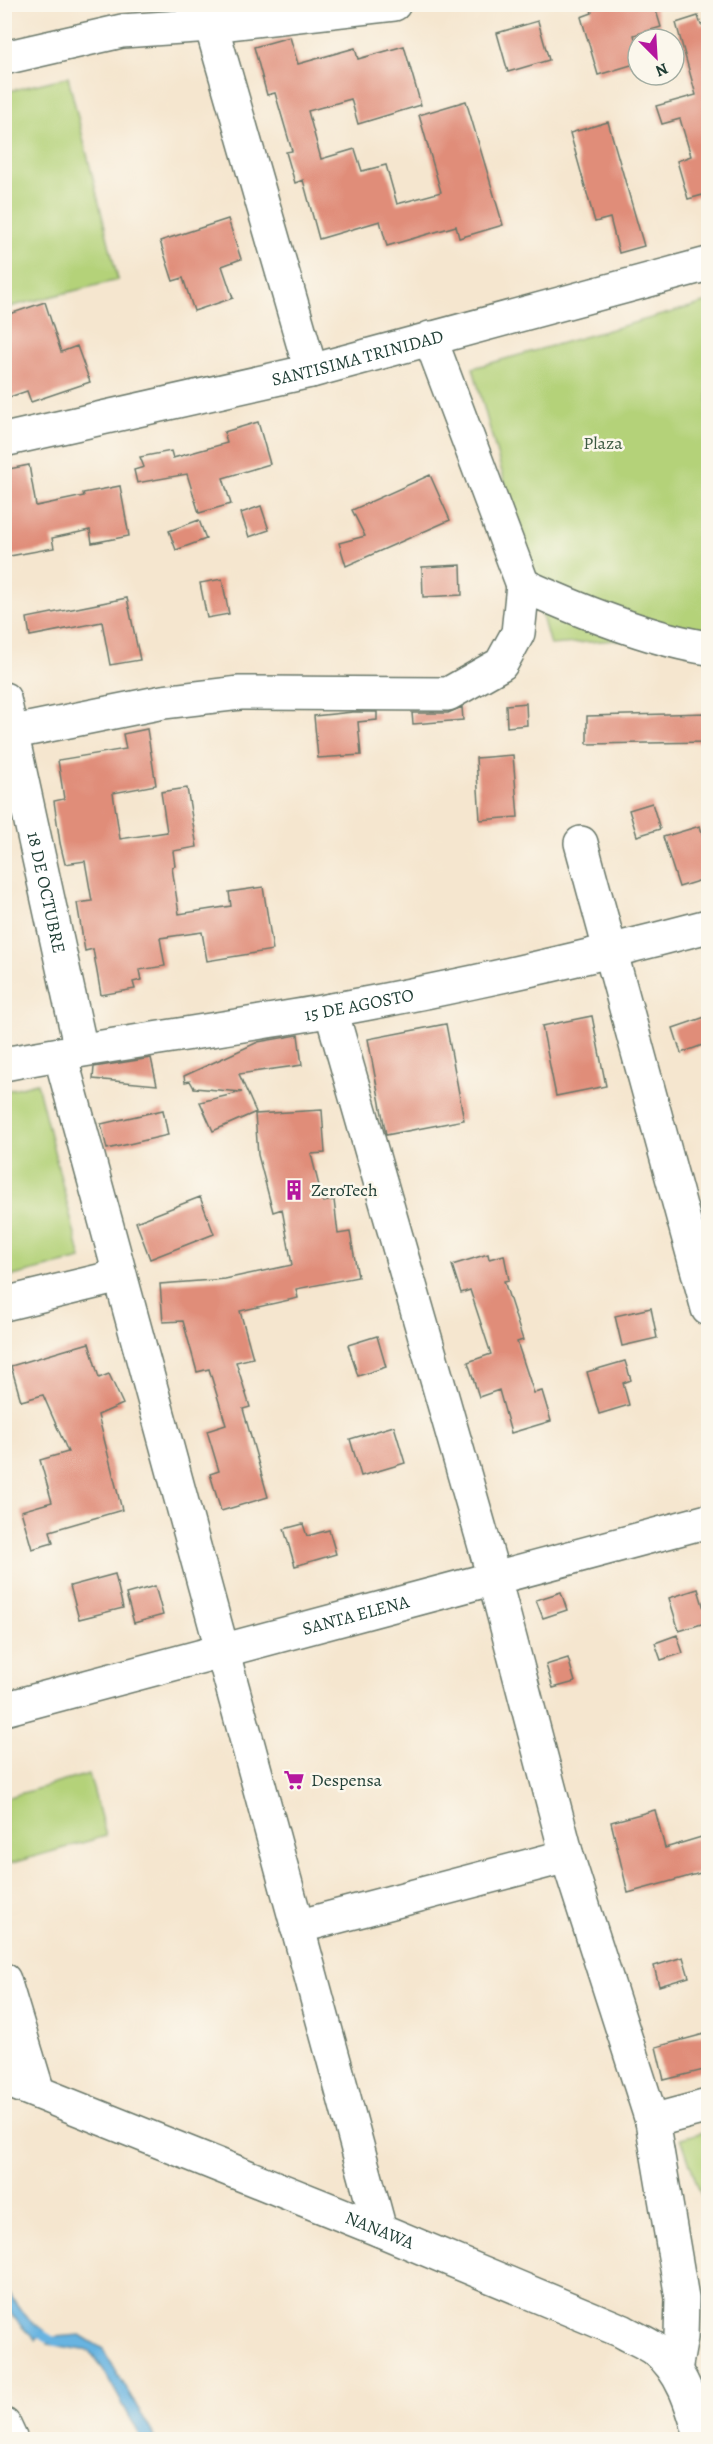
<svg xmlns="http://www.w3.org/2000/svg" width="713" height="2444" font-family="Alegreya,serif">
  <style>
    .green { fill: #b4d279; stroke: #6a8856; stroke-width: 1.5 }
    .water { fill: #67b4e1; stroke: #43788a; stroke-width: 1.5 }
    .lines { fill: none; stroke-linecap: round; stroke-linejoin: round }
    .stream { stroke: #67b4e1; stroke-width: 8 }
    .building { fill: #e08d79 }
    .minor-casing { stroke: #6a786a; stroke-width: 36 }
    .major-casing { stroke: #6a786a; stroke-width: 36 }
    .minor { stroke: #fff; stroke-width: 33 }
    .major { stroke: #fff; stroke-width: 33 }
    .labels { text-anchor: middle; dominant-baseline: central; stroke-width: 5; stroke-linejoin: round; paint-order: stroke }
    .street-label { font-size: 18px; fill: #1f3d34; stroke: #fbf7ec }
    .park-label { font-size: 18px; fill: #3d5b42; stroke: #fbf7ec }
    .poi-label { font-size: 18px; fill: #1f3d34; stroke: #fbf7ec; text-anchor: start }
  </style>
  <rect width="100%" height="100%" fill="#fbf7ec"/>
  <filter id="ink" filterUnits="userSpaceOnUse"><feTurbulence type="fractalNoise" baseFrequency=".0167" numOctaves="2"/><feDisplacementMap in="SourceGraphic" scale="12" xChannelSelector="R" yChannelSelector="G"/><feConvolveMatrix kernelMatrix="1 2 1 2 8 2 1 2 1" color-interpolation-filters="sRGB"/></filter>
  <filter id="wash" filterUnits="userSpaceOnUse"><feTurbulence type="fractalNoise" baseFrequency=".008" numOctaves="4" result="noise"/><feDisplacementMap in="SourceGraphic" scale="24" xChannelSelector="R" yChannelSelector="G"/><feGaussianBlur stdDeviation="1.35" result="paint"/><feColorMatrix in="noise" values="0 0 0 0 0 0 0 0 0 0 0 0 0 0 0 0 0 1.4 0 .05"/><feComposite in="paint" operator="in"/></filter>
  <g filter="url(#wash)">
    <rect width="100%" height="100%" fill="#f5e6cf"/>
    <path class="green" d="M68 77 118 280 5 308V92Z
      M708 302V633L550 645 473 368Z
      M37 1083 81 1259 5 1278V1091Z
      M89 1774 106 1836 5 1865V1798Z
      M708 2131V2215L681 2138Z"/>
    <path class="water" d="M5 2288 25 2316 44 2331 36 2340C20 2327 4 2310 5 2288Z
      M80 2335 103 2349 156 2439H142L103 2369 89 2351 48 2344 55 2337Z"/>
    <g class="lines">
      <path class="stream" d="M35 2330 55 2342H62"/>
    </g>
    <g id="blocks">
      <path class="building" d="M590 4H654L661 27 634 35 638 49V63L598 75 581 17 592 13Z
        M698 16 701 25 708 22V196L704 197 703 195 688 199 677 161 691 156 680 119 662 124 656 106 696 95 676 23Z
        M538 21 549 60 508 72 497 33Z
        M290 37 298 64 355 48 358 59 404 46 421 105 358 124 351 99 308 111 321 159 355 149 362 171 386 165 397 204 441 192 419 115 466 101 503 225 459 238 456 226 387 246 380 221 319 239 303 180 295 183 286 152 292 151 275 93 267 95 254 47Z
        M608 122 644 246 619 253 610 218 595 222 570 133Z
        M228 219 241 259 222 266 233 298 194 311 183 278 173 281 160 241Z
        M45 302 61 352 77 346 90 382 31 402 27 391 4 399V316Z
        M258 422 270 464 223 478 231 504 199 513 187 474 137 483 134 470 144 467 140 457 171 451 173 458 227 443 224 432Z
        M29 465 36 506 84 496 83 493 120 486 129 536 92 543 90 530 52 538 54 548 4 557V470Z
        M430 475 450 520 346 566 339 543 365 536 352 510Z
        M261 506 269 530 249 537 241 513Z
        M199 520 206 539 176 550 169 531Z
        M461 565 462 595 423 597 422 567Z
        M222 579 229 614 207 618 200 583Z
        M127 598 140 660 110 665 102 622 30 636 27 618Z
        M526 703 527 725 507 727 506 705Z
        M462 707 463 720 413 724 412 713H448Z
        M353 712H377V720L358 722 361 755 318 758 314 716Z
        M708 713V742L587 744V716Z
        M147 729 156 785 113 793 120 839 167 832 161 792 187 788 197 847 173 851 175 866 172 867 179 914 231 906 229 892 263 887 273 950 207 961 202 932 160 938 165 966 139 970 141 980 133 982 135 989 101 995 93 949 85 951 77 903 92 901 85 861 65 864 60 843 54 801 64 799 58 760 126 749 123 734Z
        M513 755 518 817 480 820 476 758Z
        M652 803 660 829 637 836 629 810Z
        M700 826 708 854V878L679 887 663 837Z
        M592 1016 606 1086 556 1096 542 1026Z
        M708 1016V1043L681 1053 673 1028Z
        M446 1024 464 1120 386 1135 368 1039Z
        M298 1035 302 1065 239 1074 256 1112 213 1131 200 1102 242 1092 194 1088 190 1081 185 1082 184 1076 258 1042Z
        M151 1058 157 1085 93 1079 94 1067Z
        M163 1110 168 1135 107 1149 101 1124Z
        M322 1110 325 1153 311 1154 323 1202 334 1200 338 1234 350 1232 358 1277 296 1289 298 1298 240 1311 253 1358 236 1362 250 1407 243 1409 268 1497 221 1511 210 1474 219 1471 207 1431 226 1425 209 1369 197 1372 183 1321 163 1322 160 1284 225 1279 292 1265 282 1209 273 1212 258 1155 255 1114Z
        M200 1197 214 1234 150 1259 136 1222Z
        M488 1254 489 1259 504 1255 509 1280 504 1281 523 1340 517 1342 534 1393 542 1391 551 1421 511 1433 499 1390 479 1397 468 1362 491 1354 470 1290 461 1293 452 1265Z
        M651 1308 657 1338 622 1346 615 1316Z
        M377 1336 386 1367 358 1376 348 1345Z
        M89 1343 99 1378 109 1374 123 1404 98 1415 122 1510 50 1531 53 1543 32 1549 21 1511 52 1502 40 1460 68 1452 43 1395 21 1401 11 1366Z
        M625 1361 631 1380 623 1383 629 1405 599 1414 587 1372Z
        M394 1426 405 1463 361 1476 350 1439Z
        M303 1524 307 1536 329 1530 336 1554 295 1566 284 1529Z
        M115 1574 123 1608 79 1619 70 1586Z
        M155 1586 163 1615 134 1623 126 1594Z
        M698 1589 708 1622 679 1631 669 1598Z
        M561 1592 567 1610 543 1618 536 1600Z
        M677 1635 683 1653 661 1660 655 1643Z
        M568 1658 575 1682 553 1688 546 1665Z
        M655 1810 665 1848 708 1835V1871L628 1893 611 1822Z
        M683 1957 689 1977 659 1986 654 1966Z
        M708 2033V2069L664 2080 656 2047Z"/>
    </g>
  </g>
  <g filter="url(#ink)">
    <use href="#blocks" fill-opacity="0" stroke="#6a786a" stroke-width="1.5"/>
    <g class="lines">
      <g class="minor-casing">
        <g id="minor">
          <path d="M205 4 311 371"/>
          <path d="M4 58 122 31 211 25 394 4"/>
          <path d="M430 338 523 585"/>
          <path id="s1" d="M4 440 311 371 708 264"/>
          <path id="s2" d="M4 699 81 1050"/>
          <path d="M4 734 163 702 240 693 448 694 501 664 518 633 523 585C578 610 649 639 708 648"/>
          <path d="M581 843 708 1309"/>
          <path d="M331 1010 494 1578 567 1856 652 2121 682 2298 681 2337 675 2370"/>
          <path d="M60 1054 380 2230"/>
          <path id="s3" d="M4 1064C113 1043 223 1030 332 1010 458 987 584 959 708 926"/>
          <path d="M4 1304 120 1276"/>
          <path id="s4" d="M4 1709 708 1521"/>
          <path d="M297 1927 567 1856"/>
          <path d="M4 1980 38 2092"/>
          <path d="M652 2121 708 2106"/>
          <path d="M4 2425 11 2440"/>
        </g>
      </g>
      <g class="major-casing">
        <g id="major">
          <path id="s5" d="M4 2079 380 2230 622 2331C632 2337 645 2342 655 2349 683 2370 693 2408 702 2440"/>
        </g>
      </g>
      <use href="#minor" class="minor"/>
      <use href="#major" class="major"/>
    </g>
  </g>
  <defs>
    <g id="building-bare" transform="scale(1.62)"><path d="M-4-6H4V6H1V3H-1V6H-4ZM-2.5-4.3h1.7v1.8h-1.7ZM.8-4.3h1.7v1.8H.8ZM-2.5-1h1.7V.8h-1.7ZM.8-1h1.7V.8H.8Z" fill="#b5179e" stroke="#fbf7ec" stroke-width="2.5" paint-order="stroke"/></g>
    <g id="supermarket-bare" transform="scale(1.62)"><path d="M-6-5.5h2.5l.6 2H6L4.5 2H-2.5L-4.4-4H-6ZM-1.5 3.2a1.3 1.3 0 1 0 .1 0ZM3 3.2a1.3 1.3 0 1 0 .1 0Z" fill="#b5179e" stroke="#fbf7ec" stroke-width="2.5" paint-order="stroke"/></g>
  </defs>
  <g fill-rule="evenodd">
    <use href="#building-bare" x="294" y="1190"/>
    <use href="#supermarket-bare" x="294" y="1780"/>
  </g>
  <g class="labels">
    <g class="street-label">
      <text stroke="none"><textPath href="#s1" startOffset="363">SANTISIMA TRINIDAD</textPath></text>
      <text stroke="none"><textPath href="#s2" startOffset="198">18 DE OCTUBRE</textPath></text>
      <text stroke="none"><textPath href="#s3" startOffset="360">15 DE AGOSTO</textPath></text>
      <text stroke="none"><textPath href="#s4" startOffset="364">SANTA ELENA</textPath></text>
      <text stroke="none"><textPath href="#s5" startOffset="405">NANAWA</textPath></text>
    </g>
    <g class="park-label">
      <text x="603" y="443">Plaza</text>
    </g>
    <g class="poi-label">
      <text x="311" y="1190">ZeroTech</text>
      <text x="311" y="1780">Despensa</text>
    </g>
  </g>
  <rect width="713" height="2444" fill="none" stroke="#fbf7ec" stroke-width="24"/>
  <g transform="translate(656 57) rotate(156)"><circle r="28" fill="#fbf7ec" stroke="#a3ada2" stroke-width="1.5"/>
  <path d="M0-4.5L10 22L0 15L-10 22Z" fill="#b5179e"/>
  <text y="-9" font-size="16" font-weight="bold" text-anchor="middle" fill="#1f3d34">N</text>
  </g>
</svg>
